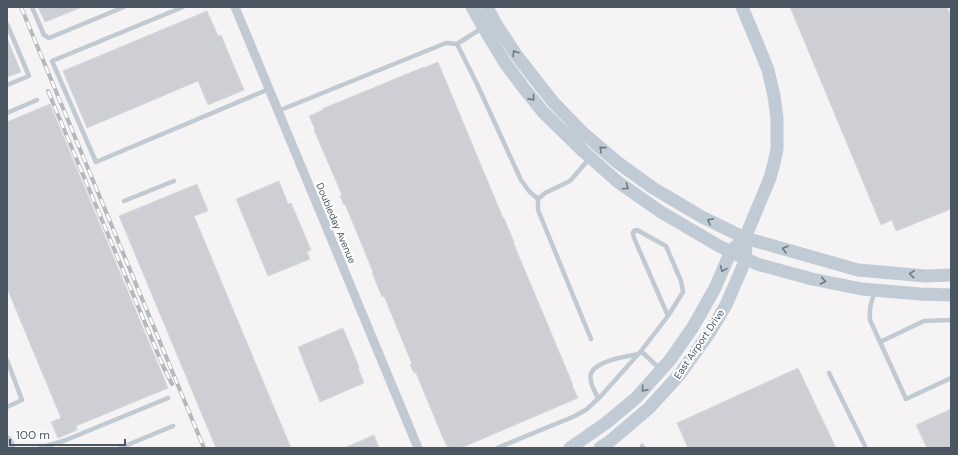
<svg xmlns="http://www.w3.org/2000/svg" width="958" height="455" font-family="'DM Sans',sans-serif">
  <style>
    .building { fill: #cdcfd5; stroke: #d7d9de }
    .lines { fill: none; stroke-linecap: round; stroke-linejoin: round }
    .lane { stroke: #c1cad2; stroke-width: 4.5 }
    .street { stroke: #c1cad2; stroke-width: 9 }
    .secondary { stroke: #c1cbd6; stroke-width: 13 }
    .rail-casing { stroke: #b5b8bd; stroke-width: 4 }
    .rail { stroke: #fff; stroke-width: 2.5; stroke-dasharray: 8; stroke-linecap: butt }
    .oneway { stroke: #6e7984 }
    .labels { text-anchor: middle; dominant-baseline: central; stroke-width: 4; stroke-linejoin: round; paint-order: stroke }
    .street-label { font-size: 10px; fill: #4a5661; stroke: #fff }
  </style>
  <rect width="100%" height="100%" fill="#f5f3f3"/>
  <path class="building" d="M38 7H82L45 22Z
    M790 7H947L951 16V209L896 231 892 220 881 225Z
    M207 11 218 36 221 35 244 90 208 105 198 81 87 128 63 71Z
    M7 38 21 72 7 77Z
    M438 62 503 218H504L514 242H513L573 385H572L578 398 461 448H448L443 438 416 373H414L410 365 412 364 384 296 382 297 372 272H373L345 204 344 205 340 196 342 195 314 130 315 129 309 116 323 110 322 109 424 67V68Z
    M50 104 168 388 76 426 77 430 58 438 51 422 61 418 7 288V122Z
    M279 181 288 204 291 203 311 250 307 252 310 259 268 276 236 199Z
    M197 184 208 211 194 216 291 448H216L119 216Z
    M343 328 359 367 358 368 364 383 320 402 298 347Z
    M798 368 836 448H688L677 423Z
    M951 409V448H927L916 425Z
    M374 435 379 448H344Z"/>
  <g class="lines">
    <path class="lane" d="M32 7 44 35 49 38 124 7
      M183 7 52 61 96 162 269 89
      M7 24 29 76 7 85
      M457 44 477 84 521 180 529 191 538 199
      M278 111 446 43 457 44 482 28
      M7 113 37 100
      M589 159 570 181 545 193 538 199V210L591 339
      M124 201 174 181
      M875 292C871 302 869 309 870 320L906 399 951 378
      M880 342 924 321 951 320
      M641 351 668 316 683 292 681 281 666 246 637 230 634 231 633 233 634 238 668 316
      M7 360 22 400 7 407
      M829 373 866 448
      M598 398C596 393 591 386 591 381 590 377 591 372 594 369 605 359 625 357 639 354
      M642 446 644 448
      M40 448 66 440 168 398
      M120 448 173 426
      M497 448 575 416 587 409 601 396 641 351 660 369"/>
    <path class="street" d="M235 7 418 448"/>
    <path class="secondary" d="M472 7 485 30 505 63 523 87 543 112 584 152 618 182 661 212 719 246 757 264 812 279 862 289 920 294 951 295
      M487 7 496 24 517 56 553 102 583 133 617 162 653 188 702 217 745 238 858 270 926 276 951 275
      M7 442 9 448
      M570 448 606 423 636 398 670 360 693 327 715 288 731 251 736 246
      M600 448 609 442 649 408 680 374 710 332 726 305 746 259 745 238 770 178 774 163 777 149V118L774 96 768 70 758 45 742 7"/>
    <g class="rail-casing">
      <path id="rail" d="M21 7 204 448
        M48 91 163 366 172 384"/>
    </g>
    <use href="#rail" class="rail"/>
  </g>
  <defs><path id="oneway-chevron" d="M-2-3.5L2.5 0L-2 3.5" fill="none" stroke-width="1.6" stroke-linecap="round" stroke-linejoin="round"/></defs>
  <g class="oneway">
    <use href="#oneway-chevron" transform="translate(515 53) rotate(-124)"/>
    <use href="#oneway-chevron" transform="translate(532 98) rotate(51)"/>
    <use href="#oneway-chevron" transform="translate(602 149) rotate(-139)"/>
    <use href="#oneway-chevron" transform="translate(626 187) rotate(34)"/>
    <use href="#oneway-chevron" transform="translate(710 221) rotate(-153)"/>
    <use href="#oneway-chevron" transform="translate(785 249) rotate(-164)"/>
    <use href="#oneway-chevron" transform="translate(723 269) rotate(114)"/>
    <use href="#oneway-chevron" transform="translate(912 274) rotate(-175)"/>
    <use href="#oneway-chevron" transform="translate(823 281) rotate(12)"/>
    <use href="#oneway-chevron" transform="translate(644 389) rotate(132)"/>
  </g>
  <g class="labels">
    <g class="street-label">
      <text transform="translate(336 223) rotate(67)">Doubleday Avenue</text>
      <text transform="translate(699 344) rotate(-56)">East Airport Drive</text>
    </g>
  </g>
  <rect width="958" height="455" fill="none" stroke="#4a5661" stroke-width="16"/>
  <path d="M10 439v6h115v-6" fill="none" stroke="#4a5661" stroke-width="2"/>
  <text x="16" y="439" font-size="12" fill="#4a5661" stroke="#ffffff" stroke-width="3" paint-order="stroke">100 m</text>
</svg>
